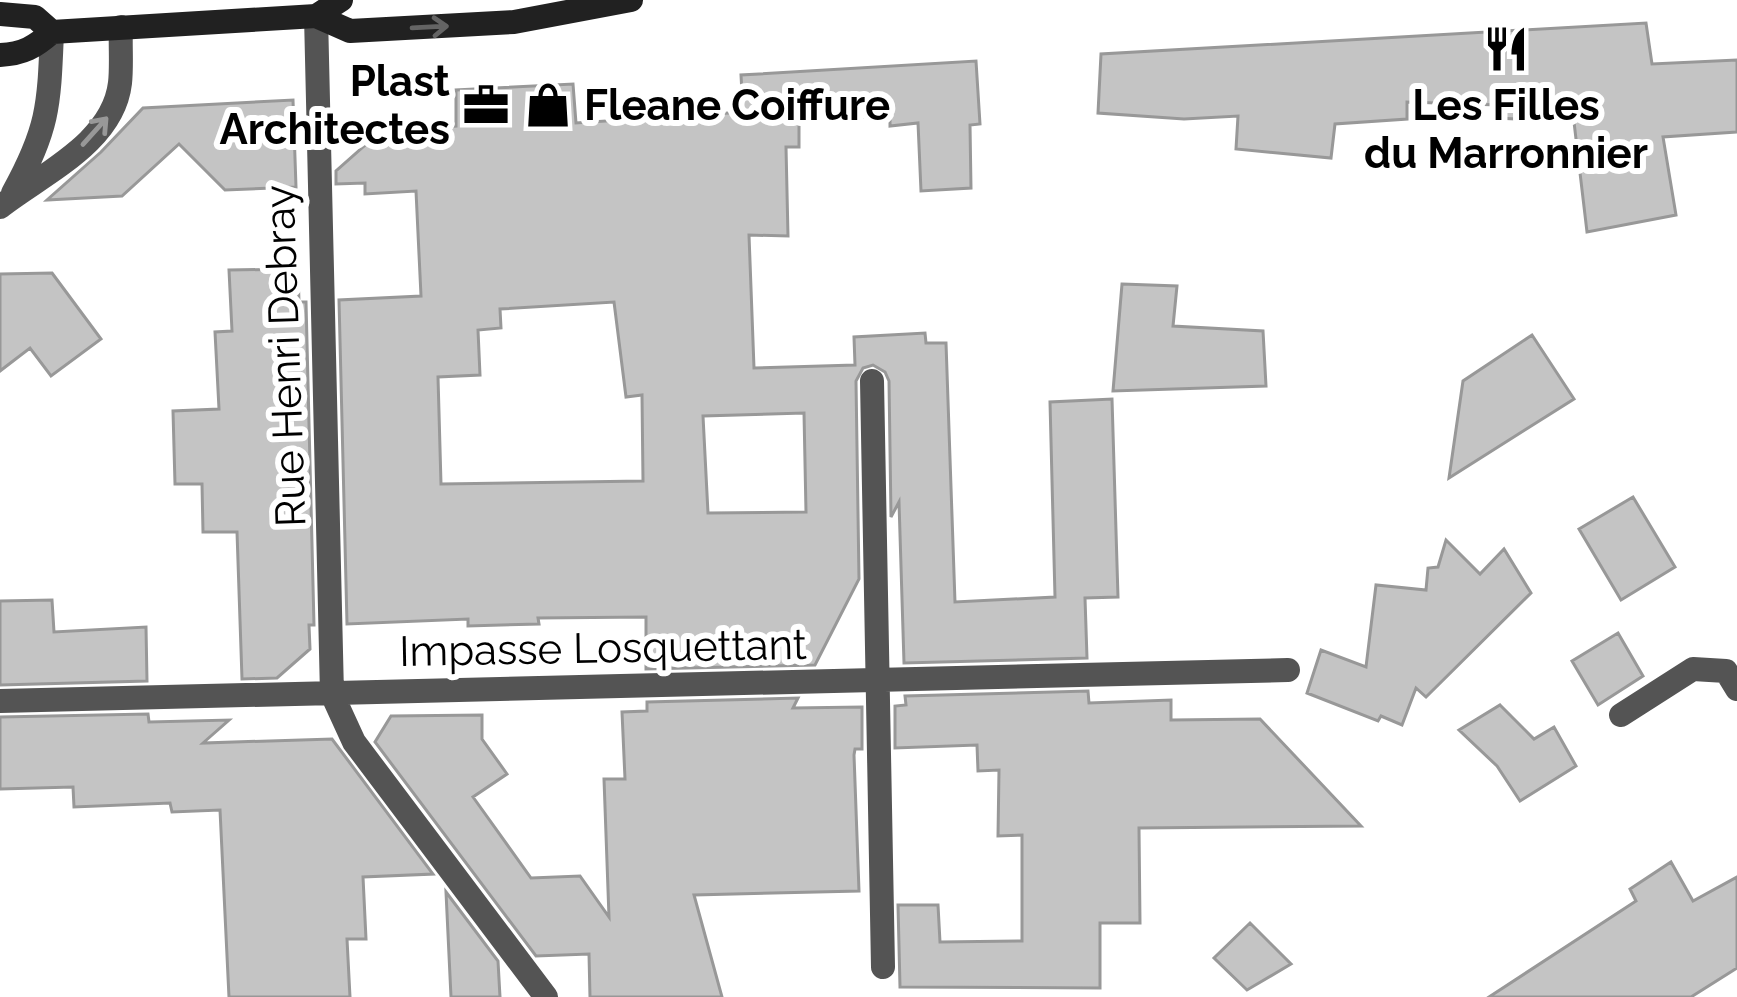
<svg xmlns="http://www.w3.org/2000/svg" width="1737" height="997" font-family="Raleway,sans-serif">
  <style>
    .building { fill: #c4c4c4; stroke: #989898; stroke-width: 3; fill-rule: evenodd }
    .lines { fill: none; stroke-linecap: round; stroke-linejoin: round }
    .minor { stroke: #545454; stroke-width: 24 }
    .secondary { stroke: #212121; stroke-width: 24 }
    .oneway { stroke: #646464 }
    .oneway2 { stroke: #989898 }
    .labels { text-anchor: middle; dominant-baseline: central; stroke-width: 12; stroke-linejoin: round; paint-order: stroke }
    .poi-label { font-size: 42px; font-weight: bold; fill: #000; stroke: #fff; text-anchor: end }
    .street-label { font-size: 42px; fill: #000; stroke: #fff }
  </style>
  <rect width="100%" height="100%" fill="#fff"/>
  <path class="building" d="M1646 23 1652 64 1737 60V132L1663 137 1676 215 1587 232 1574 122 1497 118 1498 105 1407 102V119L1335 124 1331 158 1236 149 1238 116 1184 119 1098 113 1101 54Z
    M976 61 980 124 970 125 971 188 921 191 918 123 890 126V118L799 116V147H786L788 236 749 235 754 368 855 365 854 337 925 333 926 343H946L955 602 1055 597 1050 402 1112 399 1118 597 1085 598 1087 658 904 663 899 502 891 517 889 381 885 372 873 365 863 368 856 381 859 579 815 665 646 669V617L538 618 539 624 468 626V619L347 624 339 300 421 296 416 191 365 194V183L336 184V171L380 132 456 126V90L573 84 576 123 743 112 741 75ZM614 302 626 397 642 395 643 481 441 484 438 377 480 375 478 330 501 328 500 309ZM804 413 806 512 708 513 703 416Z
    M293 100 296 187 225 190 179 144 122 196 47 200 101 152 143 108Z
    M298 269 299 302H306L314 625H309L310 649 277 678 242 679 237 532H203L202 484H175L173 411 219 409 215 332 232 331 229 270Z
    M52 273 101 339 51 376 30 348 0 371V274Z
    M1122 284 1177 286 1173 326 1263 331 1266 386 1113 391Z
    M1532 335 1574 399 1449 478 1463 381Z
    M1633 497 1675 567 1621 600 1579 529Z
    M1446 540 1480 574 1504 549 1531 593 1426 697 1416 688 1402 725 1381 716 1378 721 1307 693 1321 650 1366 667 1376 585 1426 590 1428 568 1438 567Z
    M52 600 54 632 146 627 147 681 0 685V601Z
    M1618 633 1643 676 1598 705 1572 661Z
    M1088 691 1089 703 1171 700V720L1260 719 1361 826 1139 828 1140 923H1100V988L900 987 898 905H938L940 942 1022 941V835L998 836 999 770 978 771 977 745 895 748V706L906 705 905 696Z
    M798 698 793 708 862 707V749H855L854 755 859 891 694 895 722 997H590L589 954 536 956 375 742 391 716 482 715V739L507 774 473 797 531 878 580 876 609 917 604 779H625L622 712 647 711V702Z
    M1500 705 1534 739 1554 727 1576 766 1520 801 1497 766 1459 730Z
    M148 714 149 722 229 720 203 743 332 739 433 874 363 877 366 939H347L350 997H229L220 810 172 812 170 803 74 807 73 787 0 789V717Z
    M1671 862 1693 901 1737 877V968L1691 997H1489L1636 901 1630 889Z
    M446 892 498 961 500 997H451Z
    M1250 923 1291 964 1247 990 1214 958Z"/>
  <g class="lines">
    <path class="minor" d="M316 16 332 694 354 742 546 997
      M13 193C49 128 49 105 52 32
      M0 207C42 174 113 143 120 83 122 65 120 45 121 27
      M872 381 883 967
      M0 701 1288 670
      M1621 715 1693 669 1726 671 1737 689"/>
    <path class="secondary" d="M0 14 35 17 52 32
      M316 16 341 0
      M0 55C23 54 35 47 52 32L316 16 350 31 514 22 631 0"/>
  </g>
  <defs><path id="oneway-shaft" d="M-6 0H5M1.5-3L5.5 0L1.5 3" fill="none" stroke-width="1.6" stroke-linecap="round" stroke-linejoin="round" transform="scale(3)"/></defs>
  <use class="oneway" href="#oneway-shaft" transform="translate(430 27) rotate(-3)"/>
  <use class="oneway2" href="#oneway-shaft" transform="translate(95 131) rotate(-48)"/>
  <defs>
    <g id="restaurant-bare" transform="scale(3.6)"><path d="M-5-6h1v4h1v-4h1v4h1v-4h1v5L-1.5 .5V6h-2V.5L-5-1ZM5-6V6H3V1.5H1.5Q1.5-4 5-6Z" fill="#000" stroke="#fff" stroke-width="2.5" paint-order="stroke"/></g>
    <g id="office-bare" transform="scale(3.6)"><path d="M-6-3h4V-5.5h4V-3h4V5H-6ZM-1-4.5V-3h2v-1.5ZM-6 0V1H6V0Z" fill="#000" stroke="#fff" stroke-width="2.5" paint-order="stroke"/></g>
    <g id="shop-bare" transform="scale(3.6)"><path d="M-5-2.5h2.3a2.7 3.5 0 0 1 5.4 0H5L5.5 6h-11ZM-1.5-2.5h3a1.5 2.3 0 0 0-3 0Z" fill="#000" stroke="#fff" stroke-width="2.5" paint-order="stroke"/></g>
  </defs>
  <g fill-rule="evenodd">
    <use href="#restaurant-bare" x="1506" y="49"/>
    <use href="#office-bare" x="486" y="105"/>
    <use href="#shop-bare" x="548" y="105"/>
  </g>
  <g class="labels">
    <g class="poi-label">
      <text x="450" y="81">Plast<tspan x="450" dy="48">Architectes</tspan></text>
      <text x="584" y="105" text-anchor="start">Fleane Coiffure</text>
      <text x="1506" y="105" text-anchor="middle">Les Filles<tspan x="1506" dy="48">du Marronnier</tspan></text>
    </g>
    <g class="street-label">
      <text transform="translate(285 356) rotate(-92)">Rue Henri Debray</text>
      <text transform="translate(603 648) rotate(-1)">Impasse Losquettant</text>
    </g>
  </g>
</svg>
